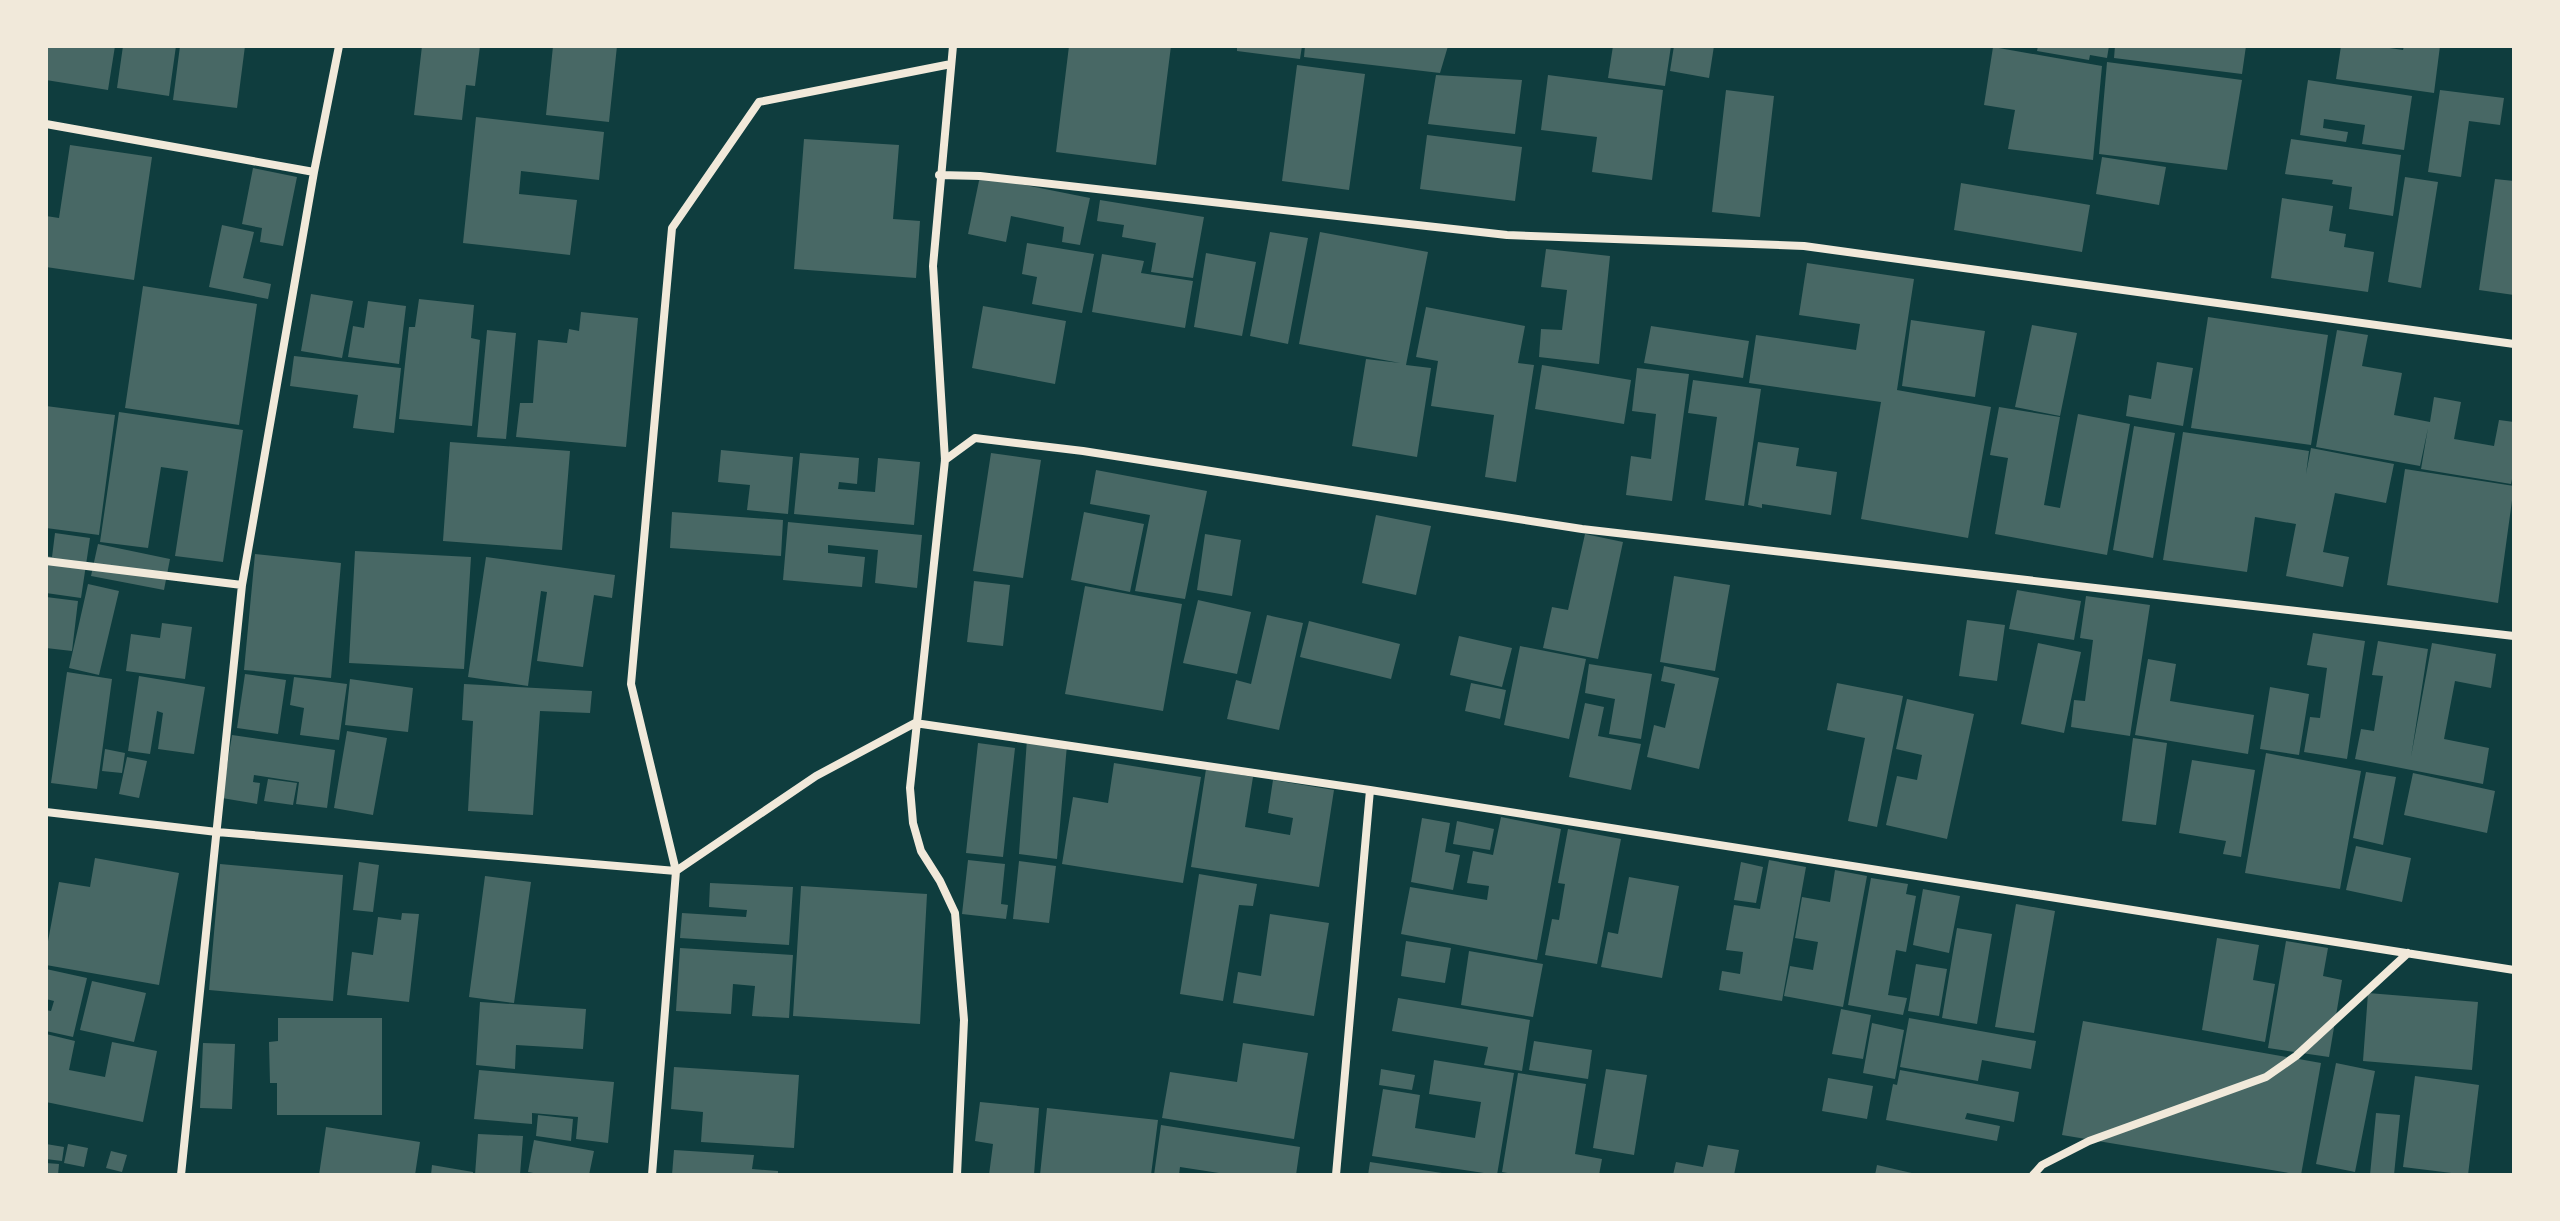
<svg xmlns="http://www.w3.org/2000/svg" width="2560" height="1221" font-family="'Roboto Condensed',sans-serif">
  <style>
    .building { fill: #486865 }
    .lines { fill: none; stroke-linecap: round; stroke-linejoin: round }
    .minor { stroke: #f1e9da; stroke-width: 8 }
  </style>
  <rect width="100%" height="100%" fill="#0f3d3e"/>
  <path class="building" d="M48 46H115L108 90 46 80Z
    M123 46H176L169 96 117 88Z
    M180 46H245L237 108 173 100Z
    M422 46H480L475 86 466 85 462 120 414 115Z
    M553 46H617L609 122 546 115Z
    M1069 46H1171L1156 165 1056 152Z
    M1237 46H1302L1300 59 1237 51Z
    M1305 46H1448L1440 73 1304 57Z
    M1613 46H1671L1665 86 1608 78Z
    M1674 46H1714L1709 78 1670 71Z
    M2038 46H2109L2107 58 2090 55 2089 60 2037 51Z
    M2115 46H2246L2242 74 2114 58Z
    M2341 46H2376L2403 50 2404 46H2440L2434 93 2336 79Z
    M1993 47 2102 66 2093 160 2008 149 2015 110 1984 105Z
    M2107 62 2242 80 2227 170 2099 154Z
    M1297 65 1365 74 1349 190 1282 181Z
    M1436 75 1522 80 1515 134 1428 124Z
    M1548 75 1663 90 1652 180 1592 172 1597 137 1541 130Z
    M2308 80 2412 96 2404 150 2362 144 2365 125 2324 119 2323 128 2348 132 2346 142 2300 135Z
    M1726 90 1774 96 1760 217 1712 212Z
    M2440 90 2504 98 2500 125 2469 121 2461 177 2428 172Z
    M476 117 604 132 599 180 521 171 519 194 577 200 570 255 463 243Z
    M1427 135 1522 147 1515 201 1420 189Z
    M804 139 899 145 893 219 920 221 916 278 794 269Z
    M2291 139 2401 155 2393 216 2349 209 2352 187 2332 184 2333 180 2285 174Z
    M70 145 152 157 134 280 46 267V216L59 218Z
    M2102 157 2166 167 2159 205 2096 194Z
    M253 168 297 177 283 246 260 242 262 228 242 224Z
    M980 176 1090 198 1080 245 1062 242 1064 227 1011 216 1006 242 968 234Z
    M2405 177 2438 182 2421 288 2388 282Z
    M2495 179 2514 181V295L2479 290Z
    M1961 183 2090 205 2082 252 1954 230Z
    M2282 198 2333 206 2329 231 2346 234 2344 247 2374 252 2368 292 2271 278Z
    M1100 200 1204 217 1193 278 1151 272 1156 243 1122 237 1124 225 1097 221Z
    M222 225 254 232 243 278 271 284 268 299 209 287Z
    M1270 232 1308 238 1288 344 1250 336Z
    M1320 232 1428 252 1406 365 1431 368 1417 457 1352 446 1366 359 1400 363 1299 344Z
    M1027 243 1094 254 1082 313 1032 304 1037 277 1022 274Z
    M1546 249 1610 256 1599 364 1539 357 1541 329 1562 330 1567 290 1541 287Z
    M1206 253 1256 262 1242 336 1194 327Z
    M1102 254 1144 261 1141 273 1193 281 1185 328 1092 312Z
    M1807 263 1914 279 1897 390 1991 407 1968 538 1861 519 1881 402 1749 383 1756 335 1856 350 1860 324 1799 315Z
    M143 286 257 304 239 425 125 408Z
    M311 294 353 301 342 358 301 351Z
    M419 299 474 305 471 338 480 340 472 426 399 419 409 327H415Z
    M368 301 406 306 399 364 348 357 353 326 364 328Z
    M983 306 1066 321 1055 384 972 368Z
    M1426 307 1525 326 1518 363 1534 365 1516 482 1485 477 1494 415 1431 406 1438 361 1416 357Z
    M581 312 638 318 626 447 516 437 520 403H533L538 340 567 343 569 329 579 331Z
    M2208 317 2328 335 2311 445 2191 428Z
    M1911 320 1985 331 1975 397 1902 386Z
    M2032 325 2077 333 2060 416 2015 407Z
    M1651 326 1749 341 1743 378 1644 363Z
    M487 330 516 333 506 439 477 437Z
    M2337 330 2368 335 2362 366 2402 373 2394 415 2430 422 2434 397 2461 402 2454 439 2494 446 2499 420 2514 422V469L2511 484 2421 469 2428 428 2420 466 2316 447Z
    M294 356 401 368 394 433 353 428 358 395 290 386Z
    M2157 362 2193 368 2183 426 2126 416 2129 395 2151 399Z
    M1542 365 1631 380 1624 424 1535 409Z
    M1637 368 1689 374 1672 501 1626 495 1631 456 1651 459 1656 414 1632 411Z
    M1693 380 1761 389 1744 506 1705 500 1717 417 1688 413Z
    M46 406 115 415 99 535 46 528Z
    M1999 407 2060 417 2044 505 2060 508 2078 414 2130 424 2107 555 1995 534 2008 458 1990 455Z
    M119 412 243 430 223 562 175 556 188 471 161 467 148 548 100 542Z
    M2134 426 2175 433 2153 558 2113 550Z
    M2183 432 2309 451 2306 474 2311 448 2394 464 2386 503 2335 493 2323 552 2349 557 2343 587 2286 576 2296 524 2255 517 2247 572 2163 560Z
    M450 442 570 451 562 550 443 541Z
    M1758 442 1799 448 1796 466 1837 472 1831 515 1762 504V508L1748 505Z
    M721 450 793 457 788 514 747 510 750 485 718 482Z
    M800 453 859 458 857 484 839 482 838 489 875 492 878 458 920 462 914 525 794 514Z
    M991 453 1041 460 1023 578 973 571Z
    M2405 469 2514 486 2498 603 2387 585Z
    M1096 470 1207 491 1185 599 1135 591 1150 515 1090 504Z
    M672 512 783 520 781 556 670 548Z
    M1084 512 1144 524 1130 592 1071 580Z
    M1376 515 1431 526 1416 595 1362 583Z
    M788 522 922 535 917 588 875 583 878 550 828 545V553L865 557 862 587 783 580Z
    M55 533 90 538 81 598 46 593V556L52 557Z
    M1205 534 1241 540 1232 596 1197 590Z
    M1585 534 1623 542 1598 659 1543 648 1552 607 1568 610Z
    M98 544 170 559 164 590 91 576Z
    M355 551 471 557 464 669 349 663Z
    M255 554 341 563 331 678 244 670Z
    M486 557 615 575 612 598 594 595 583 667 537 661 547 592 541 591 528 686 468 677Z
    M1674 576 1730 585 1715 671 1660 662Z
    M974 581 1010 585 1003 646 967 642Z
    M88 584 119 591 99 675 69 668Z
    M1085 586 1182 604 1163 711 1065 694Z
    M2017 590 2081 601 2074 640 2009 629Z
    M2086 596 2150 605 2130 736 2071 727 2074 700 2085 701 2093 640 2080 638Z
    M46 597 78 601 72 651 46 648Z
    M1198 600 1251 612 1237 674 1183 663Z
    M1267 615 1303 623 1279 730 1227 719 1236 680 1251 684Z
    M1967 620 2005 625 1997 681 1959 676Z
    M1309 621 1400 644 1391 679 1300 657Z
    M162 623 192 627 185 679 126 671 131 634 160 638Z
    M2313 633 2365 641 2347 759 2304 752 2310 717 2320 718 2327 668 2307 665Z
    M1459 636 1512 648 1502 687 1450 675Z
    M2378 641 2428 649 2411 757 2432 643 2496 654 2491 688 2455 681 2444 739 2489 748 2483 784 2355 759 2361 729 2374 731 2383 676 2372 675Z
    M2038 643 2081 652 2064 733 2021 724Z
    M1520 646 1586 659 1569 739 1504 725Z
    M2148 659 2176 664 2170 701 2254 715 2248 754 2135 735Z
    M1589 664 1652 674 1641 739 1609 734 1615 699 1585 693Z
    M1664 666 1719 678 1699 769 1647 757 1654 725 1665 728 1675 684 1661 681Z
    M67 672 112 679 97 789 51 783Z
    M245 674 286 680 278 734 237 728Z
    M139 676 205 687 194 754 158 749 163 713 157 711 150 754 128 751Z
    M294 677 347 684 339 740 300 735 304 708 290 705Z
    M350 679 413 688 408 732 345 725Z
    M1471 683 1506 690 1500 719 1465 711Z
    M1837 683 1903 696 1877 827 1848 821 1865 738 1827 730Z
    M464 684 592 691 590 713 540 711 533 815 468 811 473 721 462 720Z
    M2270 687 2309 694 2299 755 2260 749Z
    M1907 699 1974 714 1947 839 1886 825 1897 776 1917 780 1922 755 1896 749Z
    M1585 703 1604 707 1598 736 1641 744 1631 790 1569 777Z
    M347 731 387 738 373 815 334 808Z
    M232 735 335 750 327 808 296 804 299 782 254 775 253 782 260 783 257 804 222 798Z
    M2133 738 2167 743 2156 825 2122 821Z
    M1027 739 1067 745 1057 859 1019 854Z
    M978 743 1015 748 1003 857 966 853Z
    M105 749 125 753 122 773 102 771Z
    M2266 753 2361 771 2340 889 2245 873Z
    M127 757 147 761 139 798 119 794Z
    M2192 760 2255 770 2241 857 2223 854 2226 841 2179 833Z
    M1114 763 1201 777 1183 883 1062 864 1073 797 1108 803Z
    M1206 769 1253 777 1245 827 1290 835 1293 818 1268 813 1273 780 1334 790 1319 887 1191 867Z
    M2366 772 2396 777 2383 845 2353 838Z
    M2413 773 2495 791 2487 833 2404 815Z
    M268 779 297 783 293 805 264 801Z
    M1501 817 1561 829 1537 960 1401 934 1410 887 1487 900 1489 886 1467 883 1473 851 1493 855Z
    M1422 818 1450 823 1445 852 1460 855 1453 890 1411 882Z
    M1457 821 1494 829 1490 850 1453 844Z
    M1568 829 1621 839 1597 964 1545 955 1552 919 1559 920 1565 884 1558 883Z
    M2356 846 2411 858 2402 902 2346 890Z
    M95 858 179 873 159 985 46 965V952L59 882 90 887Z
    M968 860 1005 864 1001 904 1008 905 1006 919 962 914Z
    M1769 860 1806 867 1782 1001 1719 990 1722 971 1740 974 1743 952 1726 950 1734 905 1760 909Z
    M1019 861 1056 866 1049 923 1013 919Z
    M359 862 379 865 373 912 353 910Z
    M1741 862 1763 867 1756 903 1734 900Z
    M220 864 343 875 333 1001 209 990Z
    M1835 870 1867 876 1843 1007 1784 996 1790 966 1813 970 1818 942 1795 938 1802 897 1830 902Z
    M1199 874 1257 884 1253 906 1239 905 1223 1001 1180 994Z
    M485 876 531 882 514 1003 469 997Z
    M1629 877 1679 886 1662 978 1601 967 1608 932 1618 934Z
    M1871 878 1908 884 1906 894 1916 896 1906 952 1896 950 1888 995 1907 998 1903 1015 1848 1005Z
    M710 883 793 887 789 945 680 938 682 913 746 917 747 910 709 907Z
    M801 886 927 894 920 1024 793 1016Z
    M1923 889 1960 896 1949 953 1913 945Z
    M2016 904 2055 911 2034 1033 1995 1027Z
    M402 913 419 914 409 1002 347 995 352 952 373 955 378 917 401 920Z
    M1270 914 1329 923 1314 1016 1233 1003 1238 972 1261 976Z
    M1957 928 1992 934 1977 1024 1942 1018Z
    M2217 938 2259 945 2253 980 2275 984 2265 1042 2202 1030Z
    M1406 941 1451 948 1445 983 1401 976Z
    M2286 941 2328 948 2323 976 2342 980 2329 1057 2268 1048Z
    M680 948 793 955 789 1018 752 1016 755 986 733 984 731 1014 676 1011Z
    M1469 951 1543 964 1533 1017 1461 1005Z
    M1916 964 1947 969 1939 1016 1908 1011Z
    M46 969 87 978 73 1037 46 1031V1010L51 1011 54 1001 46 999Z
    M92 981 146 993 134 1042 80 1030Z
    M2368 993 2478 1002 2472 1070 2363 1061Z
    M1398 998 1530 1020 1522 1071 1484 1065 1488 1047 1392 1031Z
    M480 1002 586 1009 583 1049 516 1045 515 1069 476 1065Z
    M1841 1009 1871 1015 1863 1059 1832 1054Z
    M278 1018H382V1115H277V1083H270L269 1042 278 1041Z
    M1909 1018 2036 1041 2031 1069 1982 1060 1978 1081 1900 1067Z
    M2083 1021 2321 1063 2301 1175 2062 1135Z
    M1872 1023 1904 1030 1895 1079 1863 1073Z
    M46 1034 75 1041 69 1070 105 1077 112 1042 157 1051 143 1122 46 1102Z
    M1534 1041 1592 1050 1588 1079 1529 1070Z
    M203 1043 235 1044 232 1109 200 1108Z
    M1243 1043 1308 1053 1294 1139 1162 1118 1170 1072 1237 1082Z
    M1434 1060 1514 1073 1497 1175 1372 1156 1383 1089 1420 1095 1415 1128 1475 1138 1481 1102 1429 1094Z
    M2336 1063 2375 1071 2355 1172 2316 1164Z
    M674 1067 799 1075 794 1148 701 1142 703 1112 671 1109Z
    M1381 1069 1415 1075 1412 1090 1379 1085Z
    M1606 1069 1647 1075 1634 1155 1593 1148Z
    M479 1070 614 1082 608 1143 576 1139 578 1117 532 1113V1124L474 1119Z
    M1900 1070 2019 1092 2014 1122 1967 1113 1965 1119 2000 1126 1997 1141 1886 1120 1893 1084 1897 1085Z
    M1518 1073 1586 1084 1575 1154 1602 1159 1599 1175H1519L1502 1172Z
    M2415 1076 2479 1085 2468 1175 2403 1167Z
    M1828 1078 1873 1086 1867 1119 1822 1111Z
    M980 1102 1039 1108 1034 1175H989L993 1144 975 1141Z
    M1047 1108 1158 1120 1151 1175H1040Z
    M2376 1113 2400 1115 2394 1175H2370Z
    M538 1115 573 1119 571 1141 536 1136Z
    M1161 1125 1300 1147 1296 1175H1232L1180 1167 1179 1175H1154Z
    M326 1127 420 1142 415 1175H319Z
    M478 1134 523 1136 520 1175H475Z
    M534 1140 594 1151 589 1175H544L528 1172Z
    M46 1144 64 1147 62 1161 46 1159Z
    M68 1144 88 1148 84 1167 64 1163Z
    M1708 1145 1739 1150 1734 1175H1673L1676 1162 1703 1167Z
    M674 1150 754 1155 752 1169 778 1171V1175H672Z
    M111 1151 127 1155 122 1172 106 1168Z
    M1370 1162 1442 1173V1175H1368Z
    M46 1163 59 1164 58 1175H46Z
    M432 1165 473 1172V1175H431Z
    M1877 1165 1916 1174V1175H1875Z"/>
  <g class="lines">
    <path class="minor" d="M953 46 933 266 945 460 910 788 913 823 921 851 940 881 955 913 964 1020 957 1175
      M46 124 314 172
      M939 175 980 176 1507 235 1804 246 2514 344
      M945 460 975 438 1083 451 1582 529 2514 636
      M46 561 242 585
      M46 812 217 832 676 871 816 776 915 723 1370 790 2514 970
      M181 1175 242 585 314 172 339 46
      M652 1175 676 871 631 684 672 228 759 102 951 64
      M1336 1175 1370 790
      M2033 1175 2042 1165 2089 1141 2266 1077 2296 1056 2408 953"/>
  </g>
  <rect width="2560" height="1221" fill="none" stroke="#f1e9da" stroke-width="96"/>
</svg>
